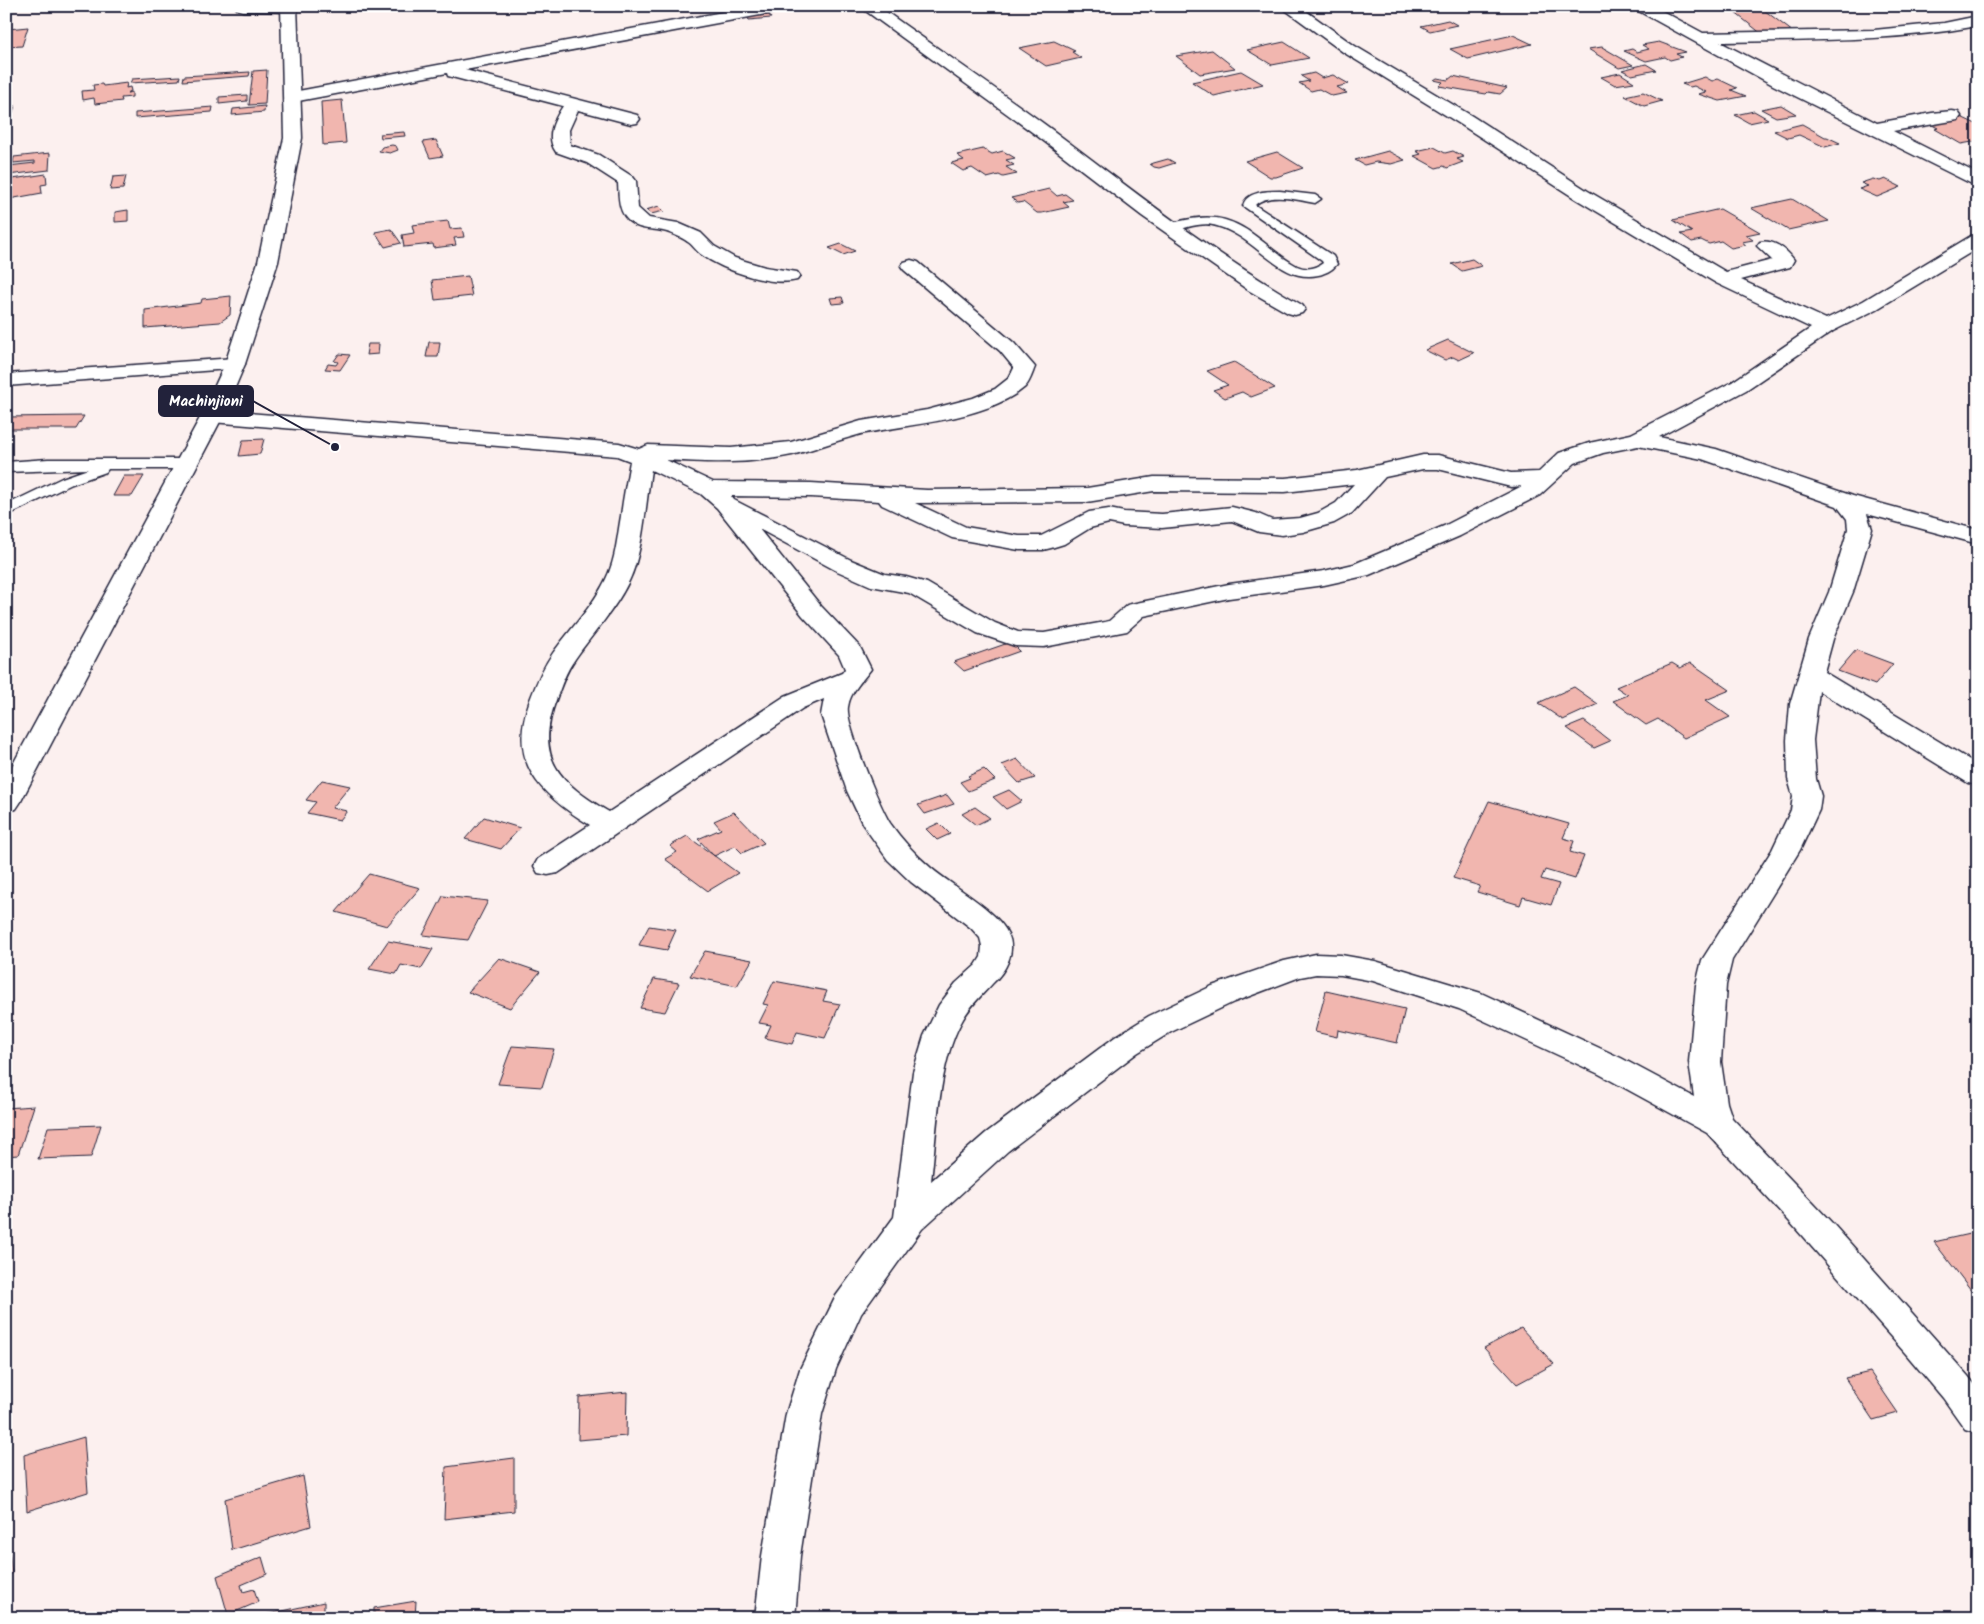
<svg xmlns="http://www.w3.org/2000/svg" width="1984" height="1624" font-family="Kalam,sans-serif">
  <style>
    .building { fill: #f1b6af; stroke: #22223b }
    .lines { fill: none; stroke-linecap: round; stroke-linejoin: round }
    .lane-casing { stroke: #22223b; stroke-width: 3 }
    .street-casing { stroke: #22223b; stroke-width: 3 }
    .secondary-casing { stroke: #22223b; stroke-width: 3 }
    .lane { fill: #fff; fill-rule: evenodd }
    .street { fill: #fff; fill-rule: evenodd }
    .secondary { fill: #fff; fill-rule: evenodd }
    .leader { fill: none; stroke: #22223b; stroke-width: 2 }
    .callout-dot { fill: #22223b; stroke: #fff; stroke-width: 2 }
    .callout { fill: #22223b; stroke: #22223b; stroke-width: 2 }
    .callout-label { font-size: 15px; text-anchor: middle; font-weight: bold; fill: #fff }
  </style>
  <rect width="100%" height="100%" fill="#fcf0ef"/>
  <filter id="ink" filterUnits="userSpaceOnUse"><feTurbulence type="fractalNoise" baseFrequency=".02" numOctaves="2"/><feDisplacementMap in="SourceGraphic" scale="10" xChannelSelector="R" yChannelSelector="G"/><feConvolveMatrix kernelMatrix="1 2 1 2 8 2 1 2 1" color-interpolation-filters="sRGB"/></filter>
  <g filter="url(#ink)">
    <path class="building" d="M1764 10 1793 32 1762 34 1734 12Z
      M769 15 771 18 749 20 747 17Z
      M1448 20 1457 25 1430 31 1421 26Z
      M28 27 22 46 6 47 8 29Z
      M1513 35 1532 44 1468 59 1450 49Z
      M1054 41 1075 51 1072 52 1081 58 1046 66 1019 48Z
      M1284 42 1309 58 1272 65 1247 50Z
      M1659 42 1686 52 1676 54 1682 57 1670 60 1665 57 1646 61 1624 51 1632 49 1637 52 1649 49 1642 45Z
      M1602 47 1633 65 1619 68 1588 49Z
      M1212 50 1235 68 1200 74 1176 56Z
      M1646 64 1656 70 1632 75 1622 70Z
      M267 70 265 104 249 105 253 71Z
      M1241 71 1263 84 1214 96 1192 82Z
      M250 72 249 76 183 81 184 76Z
      M1314 73 1322 78 1333 75 1349 84 1337 87 1347 93 1332 96 1319 89 1311 91 1299 83 1309 81 1301 76Z
      M1620 73 1634 82 1615 85 1601 77Z
      M180 76 179 80 130 83 132 79Z
      M1453 76 1507 88 1500 94 1488 92 1486 94 1439 86 1443 82 1434 80 1437 78 1448 80Z
      M1705 77 1712 81 1718 79 1737 88 1731 90 1746 96 1720 101 1698 94 1706 92 1694 86 1690 87 1682 84Z
      M127 83 126 88 130 87 131 91 127 93 132 92V97L121 98 122 101 95 104 94 98 83 100 82 91 94 90 93 85 102 84 103 86Z
      M1643 92 1662 101 1644 106 1625 96Z
      M247 95V101L219 104V97Z
      M342 100 346 143 323 145 321 102Z
      M1781 105 1796 114 1776 117 1761 109Z
      M6 106H15L11 118H6Z
      M265 106 264 112 232 115 233 109Z
      M213 107 212 112 135 118V113Z
      M1754 111 1768 119 1749 123 1735 115Z
      M1961 117 1978 125V141L1961 144 1935 129 1938 128 1928 123Z
      M1802 124 1825 137H1827L1840 143 1825 147 1799 135 1788 138 1774 131Z
      M404 132 405 136 381 138 380 134Z
      M436 140 443 156 430 158 423 142Z
      M392 145 396 146 398 150 390 153 379 151 382 147Z
      M1434 147 1445 153 1453 151 1464 157 1457 159 1463 162 1447 168 1444 166 1436 168 1414 156 1421 154 1416 151Z
      M983 149 992 154 1003 151 1015 158 1006 160 1014 165 1006 167 1017 174 1003 177 999 175 987 178 972 168 963 171 951 163 964 160 957 155Z
      M1388 151 1405 160 1391 164 1376 162 1364 165 1355 160Z
      M1277 152 1303 168 1276 177H1270L1245 161Z
      M50 153 49 170 8 175V166L35 163V161L13 163 14 157Z
      M1168 159 1175 163 1159 168 1154 167 1150 164Z
      M46 174 47 184 41 185 42 193 9 199 6 180Z
      M126 176 123 189 110 190 113 177Z
      M1873 179 1880 181 1885 179 1901 187 1877 197 1859 189 1868 186 1861 183Z
      M1049 189 1057 196 1065 194 1073 200 1063 202 1069 207 1042 213H1037L1023 202 1018 203 1011 198Z
      M1792 199 1829 221 1788 230 1751 208Z
      M659 206 664 211 651 214 646 210Z
      M1720 209 1760 232 1746 235 1753 240 1742 242 1746 245 1731 248 1721 241 1709 244 1701 240 1692 242 1681 234 1692 232 1673 220Z
      M128 210V221L115 222V212Z
      M448 221 450 229 462 228 464 237 454 238 456 245 434 248 433 244 404 247 402 235 414 233 412 225Z
      M391 229 401 243 385 247 375 232Z
      M841 244 855 251 843 255 829 248Z
      M1472 259 1482 266 1462 271 1452 264Z
      M468 276 472 296 435 300 432 280Z
      M231 296 230 315 220 322 145 328V310L201 303 202 299Z
      M842 297 844 303 832 304 830 298Z
      M1448 340 1474 353 1459 360 1453 357 1445 360 1425 350Z
      M429 342H440L438 357H426Z
      M368 344H379L378 354 366 355Z
      M339 354 350 355 340 370 325 369 328 364 336 365 338 362 334 361Z
      M1234 362 1275 388 1251 397 1242 392 1225 398 1213 390 1228 385 1207 371Z
      M84 416 76 429H6V417Z
      M264 439 260 454 239 456 243 440Z
      M124 476H144L132 496H113Z
      M1011 642 1020 651 964 671 954 662Z
      M1856 650 1893 664 1875 685 1838 671Z
      M1672 663 1680 668 1691 663 1730 690 1706 700 1730 717 1684 738 1658 719 1646 725 1613 701 1628 695 1616 687Z
      M1574 687 1598 704 1563 720 1538 703Z
      M1584 721 1610 741 1594 748 1567 728Z
      M1017 759 1035 778 1019 783 1002 765Z
      M984 769 995 780 968 791 960 782 970 778 968 776Z
      M322 780 350 786 332 808 347 811 340 820 307 813 316 802 306 800Z
      M1009 790 1022 801 1006 809 993 797Z
      M947 795 954 804 925 814 918 805Z
      M1489 801 1569 824 1563 838 1574 841 1570 852 1584 856 1575 879 1545 870 1541 879 1559 884 1551 905 1523 897 1520 905 1477 892 1480 886 1453 878Z
      M975 807 990 818 976 825 962 814Z
      M734 812 764 843 742 853 735 846 714 856 698 839 721 829 714 821Z
      M484 817 520 828 501 849 465 839Z
      M939 823 950 834 937 840 926 829Z
      M687 836 738 873 708 891 665 859 677 852 670 846Z
      M369 874 420 888 387 926 336 912Z
      M443 896 488 901 468 940 423 935Z
      M649 926 676 930 667 950 639 945Z
      M388 941 433 949 421 969 401 965 396 974 369 969Z
      M705 951 752 960 737 986 690 976Z
      M499 958 540 972 510 1008 468 992Z
      M654 979 679 983 665 1012 640 1008Z
      M774 981 827 991 823 1001 840 1004 825 1038 797 1032 792 1044 765 1038 771 1025 759 1023 768 1005 763 1004Z
      M1326 991 1405 1009 1397 1043 1338 1030 1337 1037 1315 1032Z
      M512 1046 554 1049 542 1087 498 1084Z
      M34 1106 18 1155 6 1156V1108Z
      M101 1125 91 1157 38 1159 48 1127Z
      M1978 1232V1299L1934 1242Z
      M1521 1328 1554 1364 1517 1384 1484 1348Z
      M1870 1372 1898 1413 1873 1420 1845 1378Z
      M627 1392 626 1436 578 1440 579 1397Z
      M84 1437 88 1492 27 1511 24 1455Z
      M514 1458V1511L444 1519 446 1467Z
      M303 1476 311 1526 232 1550 225 1499Z
      M6 1523 12 1574 6 1575Z
      M262 1557 267 1574 241 1585 243 1592 254 1589 258 1602 228 1615 217 1576Z
      M416 1601 415 1618H374V1608Z
      M324 1602V1618H264V1615Z"/>
    <g class="lines">
      <g class="lane-casing">
        <path id="lane" d="M1280 191 1315 195 1321 199 1315 203C1298 200 1269 192 1255 205L1333 256 1337 264C1326 278 1303 279 1288 271 1263 258 1245 234 1217 226 1203 221 1186 228 1172 231L1166 227 1167 224C1186 220 1206 214 1225 220 1253 228 1272 253 1297 266 1306 270 1316 269 1323 263L1322 261 1243 206C1246 191 1268 191 1280 191Z
          M48 459H186L191 461 194 464 191 467 186 469H108L106 472 72 484 6 516V505L62 478 88 469 6 472V462Z"/>
      </g>
      <g class="street-casing">
        <path id="street" d="M235 6H296L297 7 295 10 289 12 243 11 237 9Z
          M755 6H790L788 9 782 11 465 70 637 115 640 119 637 123 631 124 578 110 569 130 570 145 599 155 633 177 636 181 638 208 649 218 678 223 701 233 714 246 735 258 765 267 797 272 800 276 797 280C771 287 723 270 702 255 696 251 693 245 688 242 683 238 673 234 667 232 654 228 640 231 630 222 618 212 619 198 618 183L587 163 556 152C545 137 554 120 563 106L448 76 447 73 293 102 287 101 285 97 287 93 293 92Z
          M859 6H878C935 47 994 87 1051 129 1132 190 1213 254 1302 305L1305 309 1302 313 1295 315 1288 313 1248 290 1142 216 1036 135Z
          M1280 6H1299L1355 46 1472 116 1588 191 1726 272 1772 260 1757 246 1760 242C1773 239 1786 249 1794 260L1790 267 1741 280 1826 319 1863 301 1971 236 1978 234V248L1877 309 1833 331 1746 390 1659 437 1716 449 1853 496 1978 530V544L1867 514 1872 529 1853 592 1833 639 1824 672 1978 765V785L1968 783 1819 691 1813 740 1816 779 1821 796 1819 810 1800 850 1732 960 1726 985 1721 1062 1727 1103 1732 1118 1833 1224 1968 1376 1978 1389V1433L1965 1429 1943 1398 1906 1354 1789 1221 1707 1133 1599 1074 1459 1009 1373 981 1341 975 1316 974 1300 977 1234 1002 1171 1032 1137 1053 1008 1151 922 1229 861 1314 836 1369 822 1414 800 1556 795 1618H755L762 1556 786 1414 800 1369 836 1296 894 1217 913 1072 924 1036 939 1005 956 983 976 965 981 957 982 946 980 938 971 928 911 882 888 860 863 825 847 791 821 715 824 699 803 708 558 873 548 875 538 873 534 866 538 859 590 825C539 794 507 762 530 700 536 684 543 667 553 653 571 628 593 606 606 579 616 559 617 538 621 516 623 498 627 479 630 461L617 456 212 422 204 421 201 416 204 411 212 410 619 443 639 449 648 445 731 448 791 442 861 421 927 410 973 398 995 389 1009 378 1014 368 1000 351 904 270 901 266 904 262 911 260 918 262 1014 343 1035 367C1032 374 1030 382 1025 387 987 420 909 424 861 434 838 440 815 449 792 455 751 464 708 463 666 460L713 482 811 483 927 490 1087 488 1154 477 1285 478 1357 470 1423 455H1438L1511 473 1539 472 1559 453 1589 443 1631 434 1682 408 1732 382 1811 328 1716 283 1576 199 1460 124 1343 52ZM1638 446 1702 459 1837 506 1847 519 1848 529 1829 592 1809 639 1790 704 1787 740 1788 779 1793 796 1791 810 1772 850 1702 960 1696 985 1689 1062 1694 1097 1621 1058 1481 993 1375 961 1341 955 1316 954 1284 961 1212 986 1149 1016 1115 1037 986 1133 931 1181C937 1133 938 1061 963 1019 970 1006 982 995 992 984 1005 972 1017 952 1008 934 997 910 952 886 931 868 916 855 902 840 890 823 880 807 845 723 848 707 850 692 862 681 871 669L860 647 821 606 759 529 835 570 871 586 909 593 977 633 1015 646 1044 647 1127 631 1144 616 1229 598 1324 585 1369 575 1460 536 1540 495 1575 463 1603 453ZM1423 469H1438L1511 487 1522 486 1444 526 1354 564 1324 571 1229 584 1136 603 1127 605 1109 621 1105 622 1044 633 1018 632 995 623 927 583 906 577 885 574 851 560 734 500 731 496 811 497 879 501 882 505 952 538 1019 550H1043L1051 548 1064 544 1090 528 1109 523 1124 526 1162 528 1232 521 1259 532 1282 535 1303 532 1334 523 1352 513 1385 477ZM651 470 701 494 717 508 803 616 839 655 845 669 842 673 785 696 609 812C560 783 534 759 556 700 561 686 566 671 575 659 593 633 615 610 629 581 643 553 646 502 651 470ZM1354 484 1336 503 1318 513 1300 518 1272 520 1256 513 1232 507 1162 514 1124 512 1109 509 1089 512 1041 536H1019L966 527 915 503 1087 502 1154 491 1285 492Z
          M1633 6H1653L1703 33 1874 30 1944 23 1978 16V26C1892 42 1806 40 1720 42L1877 123 1932 113 1952 111 1958 112 1961 116 1958 120 1893 131 1978 174V187L1773 85 1635 9Z
          M235 358 242 360 245 364 242 368 6 386V374Z"/>
      </g>
      <g class="secondary-casing">
        <path id="secondary" d="M281 6H297L302 138 278 262 245 364 223 416 20 803 16 809 6 812V777L201 416 225 364 258 262 284 138Z"/>
      </g>
      <use href="#lane" class="lane"/>
      <use href="#street" class="street"/>
      <use href="#secondary" class="secondary"/>
    </g>
  </g>
  <path class="leader" d="M335 447L253 401"/>
  <circle class="callout-dot" cx="335" cy="447" r="5"/>
  <rect class="callout" x="159" y="386" width="94" height="30" rx="5"/>
  <g class="callout-label">
    <text x="206" y="406">Machinjioni</text>
  </g>
  <rect width="1984" height="1624" fill="none" stroke="#fff" stroke-width="25"/>
  <rect x="12" y="12" width="1959" height="1599" fill="none" stroke="#22223b" stroke-width="2" filter="url(#ink)"/>
</svg>
